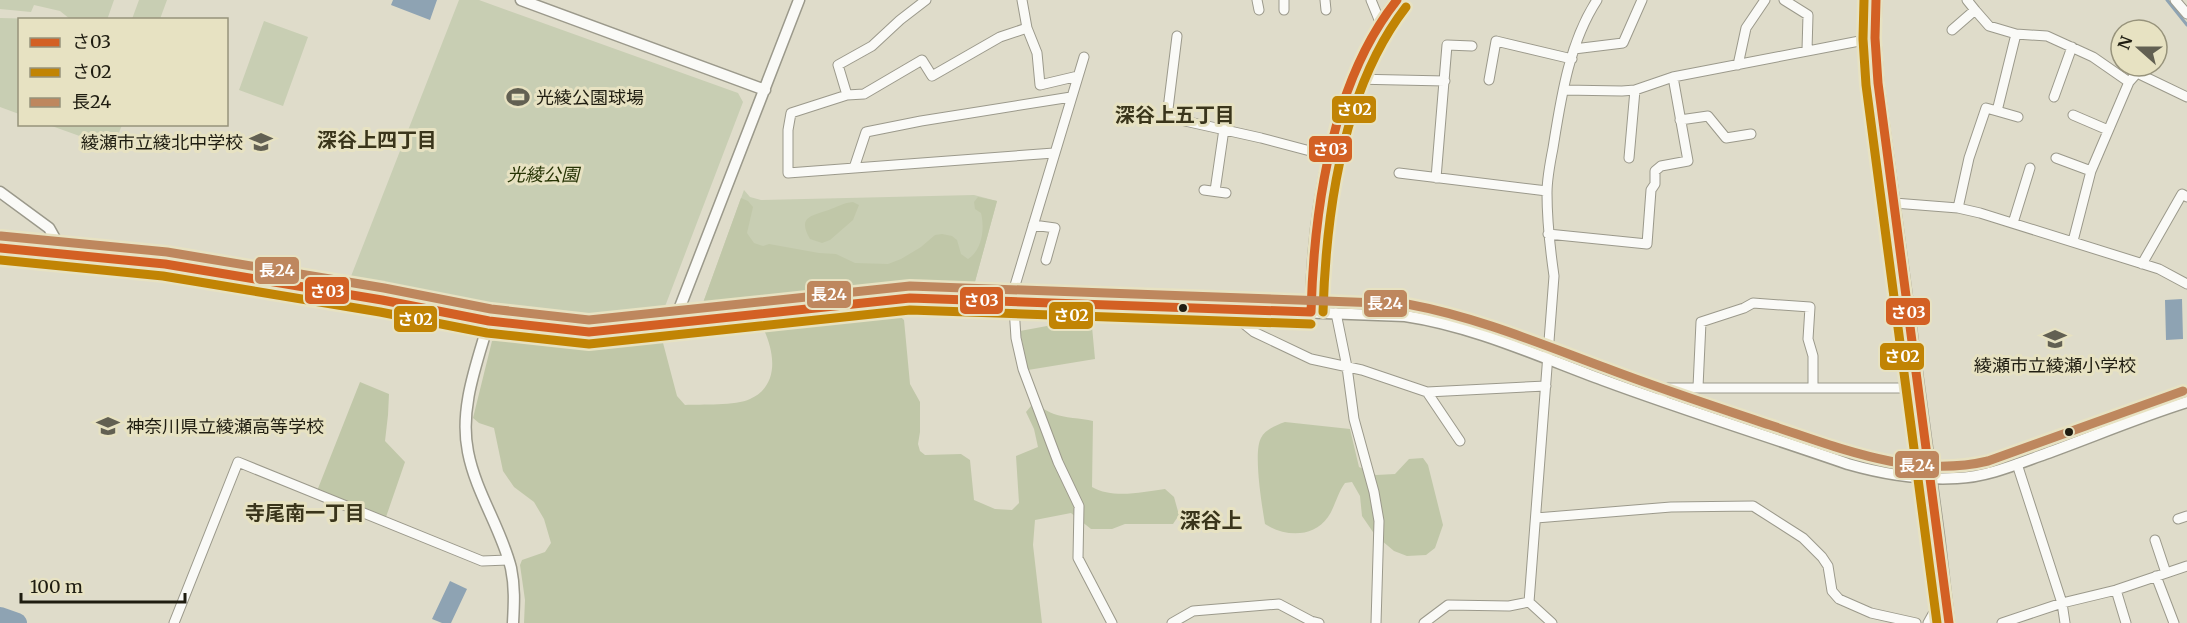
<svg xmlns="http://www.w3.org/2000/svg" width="2187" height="623" font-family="Merriweather,'Noto Sans JP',serif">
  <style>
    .green { fill: #c8ceb3 }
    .forest { fill: #c0c7a8 }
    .water { fill: #8ea3b3 }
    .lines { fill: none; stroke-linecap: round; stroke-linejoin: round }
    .stream { stroke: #8ea3b3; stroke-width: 3 }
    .river { stroke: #8ea3b3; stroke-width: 20 }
    .minor-casing { stroke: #9b998b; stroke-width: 11 }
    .tertiary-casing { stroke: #9b998b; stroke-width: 13 }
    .minor { stroke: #fafaf7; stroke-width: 9 }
    .tertiary { stroke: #fafaf7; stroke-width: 10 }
    .bus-1-casing { stroke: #e7e2c2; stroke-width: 14 }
    .bus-2-casing { stroke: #e7e2c2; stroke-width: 14 }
    .bus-3-casing { stroke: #e7e2c2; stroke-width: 14 }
    .bus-1 { stroke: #d36024; stroke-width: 9 }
    .bus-2 { stroke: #c18404; stroke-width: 9 }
    .bus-3 { stroke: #be875e; stroke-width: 9 }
    .bus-dot { fill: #1f1d11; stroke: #e7e2c2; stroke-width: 2 }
    .labels { text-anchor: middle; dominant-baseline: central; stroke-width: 6; stroke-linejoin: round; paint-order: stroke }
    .poi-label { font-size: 18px; fill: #1f1d11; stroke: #e7e2c2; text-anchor: start }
    .park-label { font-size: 18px; font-style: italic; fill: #263304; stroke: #e7e2c2 }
    .neighbourhood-label { font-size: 20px; font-weight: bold; fill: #3a351b; stroke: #e7e2c2 }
    .quarter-label { font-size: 21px; font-weight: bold; fill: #3a351b; stroke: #e7e2c2 }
    .line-badge { stroke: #e7e2c2; stroke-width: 2 }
    .badge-label { font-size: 16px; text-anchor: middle; font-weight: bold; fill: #fff }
  </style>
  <rect width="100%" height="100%" fill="#dfdcca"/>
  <path class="green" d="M0 0H114L107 20 70 19 60 11 34 5 31 12 0 9Z
    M139 0H167L160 19H132Z
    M459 0H479L738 93 743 102 661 317 609 324 575 322 348 284Z
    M0 18 41 19 20 20 19 114 0 107Z
    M264 21 308 37 283 106 239 90Z
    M49 125H122L113 148Z
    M744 190 750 197 761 200 974 195 997 201 973 289 920 287 699 314Z"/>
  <path class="forest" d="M978 197 997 201 973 289 920 287 699 314 741 198 748 201 753 207 747 233 754 243 763 246 769 244 819 253 836 254 855 263 888 264 901 259 921 247 935 235 942 234 952 236 957 240 961 254 968 259C982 250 985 229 981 213L975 209 974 202Z
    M853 202 859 205 853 220 830 240 822 243 810 239C796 215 814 216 831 209 839 206 844 203 853 202Z
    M878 311H894L904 320 910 384 920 402V432L918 444 920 451 925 455 961 454 970 460 974 500 995 509 1012 510 1019 503 1016 456 1038 447 1034 429 1026 412 1031 406C1043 406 1043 410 1054 414 1064 418 1081 418 1093 421L1092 487C1113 499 1142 492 1165 489L1174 497 1179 515 1173 524H1125L1112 529H1091L1071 513 1035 520 1033 545 1042 623H524L525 600 520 565 522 560 545 552 551 543 544 519 534 502 514 487 503 471 494 428 479 423 473 418 492 341 512 335 546 340 662 339 677 396 685 405C701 404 736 406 750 399 779 386 775 354 764 330L769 322Z
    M1091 316 1095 359 1028 370 1020 331 1047 326 1051 322V317Z
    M360 382 389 394 388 415 385 441 405 462 386 517 317 491Z
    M1285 422 1350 429 1359 467 1376 475 1395 474 1409 459 1423 458 1428 465 1443 525 1435 548 1426 555 1407 556 1394 551 1375 535 1362 516 1360 496 1352 482 1345 483C1337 494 1335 507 1328 517 1313 538 1285 537 1265 524 1262 506 1253 452 1261 438 1265 430 1276 425 1285 422Z"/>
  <path class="water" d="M393 0H437L430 20 391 5Z
    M2182 299 2183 339 2166 340 2165 300Z
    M450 581 467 589 451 623H442L432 619Z"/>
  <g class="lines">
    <path class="stream" d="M2167 0 2187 25"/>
    <path class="river" d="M0 617 17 623"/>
    <g class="minor-casing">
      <path id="minor" d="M1022 0 1027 28 1037 53 1040 85 1078 76
        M1257 0 1259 10
        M1284 0V10
        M1325 0 1326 10
        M1371 0 1380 22
        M1784 0 1808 15 1807 50
        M1967 0 1975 10
        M2175 0 2187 14
        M1027 28 1000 37 932 76 922 60 864 94 847 95 791 113 788 130V173L1054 153
        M1952 30 1975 10 1989 26 2016 34 2047 36 2093 57 2129 82
        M1177 36 1167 117 1261 138 1329 156
        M1574 49 1623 43 1642 0
        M1084 57 1013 292 1016 338 1023 369 1058 462 1079 506 1078 558 1112 623
        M1738 65 1746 28 1765 0
        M1353 79 1445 81
        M1489 80 1496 41 1572 59
        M1564 90 1622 91 1635 90 1673 77 1875 38
        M847 95 838 65 872 46 900 20 926 0
        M2054 97 2072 47
        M1997 111 2018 117
        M2073 115 2108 130
        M1680 120 1708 116 1726 138 1751 134
        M1629 158 1635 90
        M2056 158 2091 171
        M854 168 866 132 921 121 1071 97
        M1399 173 1547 191
        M1436 178 1447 45 1472 46
        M1204 190 1226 193
        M1215 191 1224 129
        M1894 203 1958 208 1980 213 2159 269 2187 284
        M1958 208 1969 158 1986 108 1997 111 2016 34
        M2013 223 2030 168
        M1033 225 1055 228 1046 260
        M1548 234 1647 244 1651 190 1655 184V171L1661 166 1688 161 1673 77
        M2073 241 2091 171 2129 82 2137 73 2187 97
        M2142 264 2182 194 2187 197
        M1236 311 1238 319 1254 332 1311 359 1362 370 1427 392 1460 441
        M1336 313 1347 367 1354 419 1374 492 1379 521 1376 623
        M1698 387 1701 322 1744 308 1753 303 1810 307 1808 339 1813 356V388
        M1427 392 1546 386
        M1661 400 1666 389 1668 388H1919
        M2017 464 2062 603 2065 623
        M1536 518 1671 507 1753 506 1803 538 1822 557 1828 566 1832 591 1839 599 1871 613 1916 623
        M2178 519 2187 516
        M2155 540 2166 573
        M2156 576 2174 623
        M2116 590 2126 623
        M1529 602 1554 276C1550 248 1547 221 1547 193 1547 179 1550 163 1553 148 1561 98 1569 43 1597 0
        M1529 602 1552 623
        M174 623 238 462 482 561 508 560
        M1172 623 1193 611 1279 604 1311 621 1319 623
        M1424 623 1448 605 1509 606 1529 602
        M1928 623 1933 614 1947 610
        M2002 623 2062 603 2116 590 2187 566"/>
    </g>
    <g class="tertiary-casing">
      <path id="tertiary" d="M521 0 765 90
        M1876 0 1875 38 1878 83 1939 537 1949 623
        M0 192 49 228 63 253
        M0 248 165 264 382 300 489 321 589 332 753 316 910 298 1405 316C1473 326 1538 356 1603 380 1684 410 1767 436 1848 464 1883 474 1920 480 1957 478 1987 477 2017 464 2045 454 2092 437 2139 417 2187 402
        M1311 312C1312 225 1326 138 1362 59 1372 37 1382 18 1397 0
        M489 321C477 363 459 408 468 452 476 493 501 528 511 568 515 587 514 604 513 623
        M673 325 799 0"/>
    </g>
    <use href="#minor" class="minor"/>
    <use href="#tertiary" class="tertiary"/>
    <g class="bus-1-casing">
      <path id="bus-1" d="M1876 0 1875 38 1878 83 1949 623
        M0 248 165 264 382 300 489 321 589 332 910 298 1311 312
        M1311 312C1314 210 1331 83 1397 0"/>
    </g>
    <g class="bus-2-casing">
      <path id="bus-2" d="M1864 0 1863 39 1866 85 1937 623
        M0 260 163 276 380 312 487 333 589 344 910 310 1311 324
        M1323 312C1326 213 1343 88 1406 7"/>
    </g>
    <g class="bus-3-casing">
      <path id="bus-3" d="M1 236 167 252 384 288 491 309 589 320 910 286 1407 304C1477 317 1541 344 1606 368 1661 389 1716 407 1770 425 1840 448 1913 479 1988 461L2183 391"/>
    </g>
    <use href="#bus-1" class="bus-1"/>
    <use href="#bus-2" class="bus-2"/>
    <use href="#bus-3" class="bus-3"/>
  </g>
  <defs>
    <g id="stadium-bare" transform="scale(1.8)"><path d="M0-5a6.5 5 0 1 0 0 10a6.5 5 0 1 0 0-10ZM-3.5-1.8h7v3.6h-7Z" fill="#626052" stroke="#e7e2c2" stroke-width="2.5" paint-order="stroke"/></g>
    <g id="school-bare" transform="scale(1.8)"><path d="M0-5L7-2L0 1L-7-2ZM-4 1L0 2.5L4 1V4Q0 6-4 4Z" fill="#626052" stroke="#e7e2c2" stroke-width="2.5" paint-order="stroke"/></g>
  </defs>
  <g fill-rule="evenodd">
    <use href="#stadium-bare" x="518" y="97"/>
    <use href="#school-bare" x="261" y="142"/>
    <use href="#school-bare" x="2055" y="339"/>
    <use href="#school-bare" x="108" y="426"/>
  </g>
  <g class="bus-dot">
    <circle cx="1183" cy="308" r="5"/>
    <circle cx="2069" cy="432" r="5"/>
  </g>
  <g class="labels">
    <g class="poi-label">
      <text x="536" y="97">光綾公園球場</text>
      <text x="243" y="142" text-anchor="end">綾瀬市立綾北中学校</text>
      <text x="2055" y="365" text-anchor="middle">綾瀬市立綾瀬小学校</text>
      <text x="126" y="426">神奈川県立綾瀬高等学校</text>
    </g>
    <g class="park-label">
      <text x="543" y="174">光綾公園</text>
    </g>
    <g class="neighbourhood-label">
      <text x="1175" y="114">深谷上五丁目</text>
      <text x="377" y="139">深谷上四丁目</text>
      <text x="305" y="512">寺尾南一丁目</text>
    </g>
    <g class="quarter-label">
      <text x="1211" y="520">深谷上</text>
    </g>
  </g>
  <g class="line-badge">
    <rect x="1331" y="95" width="46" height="29" rx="6" fill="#c18404"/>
    <rect x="1308" y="135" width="45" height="28" rx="6" fill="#d36024"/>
    <rect x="254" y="256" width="46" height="29" rx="6" fill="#be875e"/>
    <rect x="304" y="276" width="46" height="29" rx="6" fill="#d36024"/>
    <rect x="806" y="280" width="46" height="29" rx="6" fill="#be875e"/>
    <rect x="959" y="286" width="45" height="29" rx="6" fill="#d36024"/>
    <rect x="1363" y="289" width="45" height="29" rx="6" fill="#be875e"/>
    <rect x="1885" y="297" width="46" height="29" rx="6" fill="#d36024"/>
    <rect x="1048" y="301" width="46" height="29" rx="6" fill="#c18404"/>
    <rect x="393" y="305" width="45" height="28" rx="6" fill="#c18404"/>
    <rect x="1879" y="342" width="46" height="29" rx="6" fill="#c18404"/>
    <rect x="1894" y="450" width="46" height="29" rx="6" fill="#be875e"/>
  </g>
  <g class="badge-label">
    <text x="1354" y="115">さ02</text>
    <text x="1330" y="155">さ03</text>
    <text x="277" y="276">長24</text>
    <text x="327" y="297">さ03</text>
    <text x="829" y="300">長24</text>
    <text x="981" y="306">さ03</text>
    <text x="1385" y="309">長24</text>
    <text x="1908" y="318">さ03</text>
    <text x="1071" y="321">さ02</text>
    <text x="415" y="325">さ02</text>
    <text x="1902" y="362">さ02</text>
    <text x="1917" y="471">長24</text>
  </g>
  <rect x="18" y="18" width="210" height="108" fill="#e7e2c2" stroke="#97937b" stroke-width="1.5"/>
  <rect x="30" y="38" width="30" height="9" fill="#d36024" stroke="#97937b" stroke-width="1.5"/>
  <text x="72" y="48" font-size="18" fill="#1f1d11">さ03</text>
  <rect x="30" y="68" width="30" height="9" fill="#c18404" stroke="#97937b" stroke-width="1.5"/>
  <text x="72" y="78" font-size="18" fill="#1f1d11">さ02</text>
  <rect x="30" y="98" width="30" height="9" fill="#be875e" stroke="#97937b" stroke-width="1.5"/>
  <text x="72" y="108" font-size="18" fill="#1f1d11">長24</text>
  <g transform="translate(2139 48) rotate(291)"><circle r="28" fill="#e7e2c2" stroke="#97937b" stroke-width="1.5"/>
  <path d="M0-4.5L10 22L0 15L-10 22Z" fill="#626052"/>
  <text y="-9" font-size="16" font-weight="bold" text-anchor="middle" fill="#1f1d11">N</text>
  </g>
  <path d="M21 593v9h164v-9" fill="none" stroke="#1f1d11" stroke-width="3"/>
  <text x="30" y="593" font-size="18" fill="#1f1d11" stroke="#e7e2c2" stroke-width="4.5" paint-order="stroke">100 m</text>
</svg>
